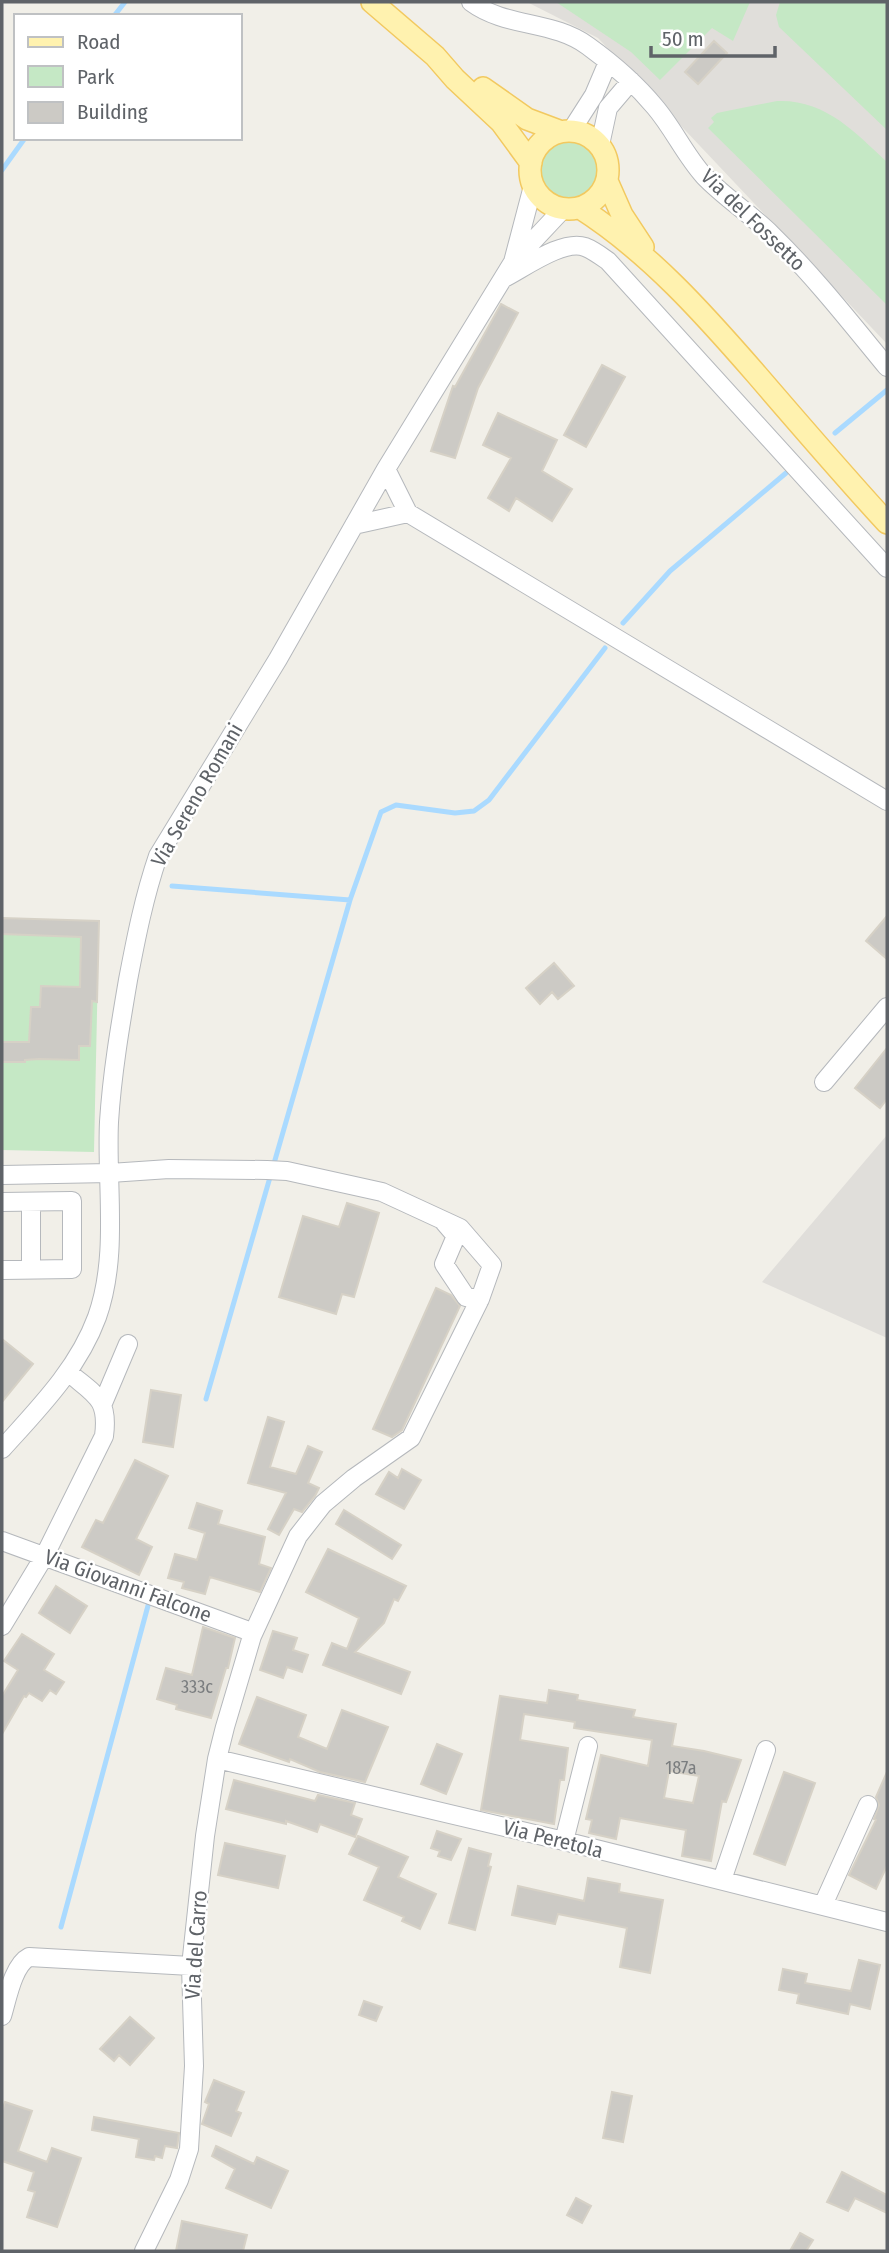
<svg xmlns="http://www.w3.org/2000/svg" width="889" height="2253" font-family="'Fira Sans Condensed',sans-serif">
  <style>
    .industrial { fill: #e0deda }
    .green { fill: #c5e8c5 }
    .lines { fill: none; stroke-linecap: round; stroke-linejoin: round }
    .stream { stroke: #aadaff; stroke-width: 5 }
    .building { fill: #cccac5; stroke: #d6d1c6; stroke-width: 2; fill-rule: evenodd }
    .minor-casing { stroke: #b5b8bc; stroke-width: 20 }
    .major-casing { stroke: #f2c960; stroke-width: 24 }
    .minor { stroke: #fff; stroke-width: 18 }
    .major { stroke: #fff2af; stroke-width: 21 }
    .labels { text-anchor: middle; dominant-baseline: central; stroke-width: 5; stroke-linejoin: round; paint-order: stroke }
    .number-label { font-size: 18px; fill: #7a7d7f }
    .street-label { font-size: 21px; fill: #5f6368; stroke: #fff }
  </style>
  <rect width="100%" height="100%" fill="#f1efe8"/>
  <path class="industrial" d="M527 2H887V344L598 38Z
    M887 1135V1338L762 1282Z"/>
  <path class="green" d="M556 2H750L733 41 712 28 660 80 631 52Z
    M780 2H887V130L779 27 776 15Z
    M777 101C825 99 855 132 887 162V305L708 128 714 122 711 118 717 113Z
    M541 170a28 28 0 1 1 56 0a28 28 0 1 1-56 0Z
    M2 918 99 921 94 1152 2 1150Z"/>
  <g class="lines">
    <path class="stream" d="M114 16 125 2
      M2 170 25 138
      M835 433 887 390
      M623 623 670 571 786 473
      M172 886 350 900 381 812 396 805 455 813 474 811 489 800 605 648
      M206 1399 350 900
      M61 1927 149 1602"/>
  </g>
  <path class="building" d="M714 41 727 53 698 84 685 72Z
    M501 304 518 313 478 388 455 458 431 451 453 386 455 387Z
    M602 365 625 377 586 447 564 435Z
    M498 413 557 440 542 471 572 489 552 521 516 498 509 511 488 498 511 458 483 445Z
    M887 916V959L866 941Z
    M2 918 99 921 97 1002 92 1001 90 1046H79V1060L39 1059 25 1060V1062H2V1042H29L31 1007H40L41 986 80 987 81 937 2 934Z
    M554 963 574 986 558 999 552 992 540 1004 526 988Z
    M887 1048V1099L880 1108 855 1088Z
    M347 1203 379 1213 354 1297 342 1294 336 1314 279 1297 303 1216 339 1227Z
    M436 1288 451 1295 460 1306 402 1430 392 1437 373 1429Z
    M2 1339 33 1364 2 1402Z
    M151 1390 181 1395 173 1447 143 1442Z
    M268 1417 284 1422 270 1467 296 1474 308 1446 322 1452 308 1483 319 1488 315 1496 302 1512 294 1509 279 1535 268 1529 286 1493 248 1483Z
    M135 1460 168 1476 136 1539 152 1547 139 1575 82 1547 96 1520 103 1523Z
    M402 1469 421 1480 404 1509 376 1494 389 1472 398 1478Z
    M197 1503 222 1511 218 1524 265 1537 259 1564 271 1568 260 1592 210 1577 205 1594 182 1588 184 1582 168 1578 175 1554 197 1560 205 1533 189 1528Z
    M344 1510 401 1545 392 1559 336 1524Z
    M328 1549 406 1586 398 1601 394 1599 384 1623 355 1652 410 1672 401 1694 323 1665 332 1643 347 1649 359 1618 306 1592Z
    M56 1586 87 1606 70 1633 39 1613Z
    M203 1627 235 1638 228 1668H226L211 1718 176 1709 177 1705 157 1699 166 1668 192 1675Z
    M273 1631 297 1638 293 1650 308 1655 302 1672 287 1667 283 1678 260 1670Z
    M22 1634 54 1654 44 1670 64 1682 56 1694 50 1690 42 1701 29 1693 26 1697 24 1696 2 1734V1696L18 1670 4 1661Z
    M549 1690 578 1695 577 1700 635 1710 633 1717 676 1724 672 1746 704 1751 741 1760 726 1802 722 1801 711 1861 682 1856 686 1830 620 1818 616 1839 589 1833 592 1820 586 1819 601 1755 648 1766 652 1740 574 1728 575 1722 524 1714 520 1740 568 1748 564 1780H560L554 1824 481 1810 500 1696 547 1703ZM669 1771 699 1776 693 1803 664 1798Z
    M257 1697 306 1715 298 1737 327 1749 342 1710 388 1727 365 1782 320 1772 290 1759 289 1762 239 1744Z
    M437 1744 462 1754 446 1794 421 1784Z
    M784 1772 815 1783 785 1865 754 1854Z
    M887 1772V1866L876 1889 849 1875 876 1820 874 1819 879 1805 876 1797Z
    M234 1780 315 1801 318 1795 355 1803 351 1815 362 1819 355 1837 320 1824 317 1832 286 1821V1824L226 1809Z
    M437 1831 461 1839 451 1860 438 1856 440 1851 431 1848Z
    M358 1836 408 1857 398 1877 436 1894 420 1929 402 1921 404 1917 364 1900 379 1867 349 1854Z
    M225 1843 285 1856 278 1888 218 1875Z
    M469 1848 491 1854 488 1866 491 1867 475 1930 449 1923Z
    M588 1878 620 1884 619 1892 663 1900 650 1973 620 1967 627 1928 558 1914 555 1924 512 1915 518 1886 584 1901Z
    M859 1960 880 1965 870 2009 850 2004 848 2014 797 2003 799 1994 779 1990 783 1969 807 1974 805 1983 851 1991Z
    M364 2001 382 2007 376 2021 359 2015Z
    M130 2017 154 2038 130 2065 119 2055 114 2061 100 2049Z
    M214 2080 244 2092 236 2111 241 2113 231 2136 202 2124 209 2104 205 2102Z
    M612 2092 632 2096 623 2142 603 2138Z
    M5 2102 32 2111 18 2151 47 2162 52 2148 81 2158 57 2227 27 2217 35 2192 28 2190 34 2172 2 2161V2111Z
    M94 2117 179 2133 177 2148 165 2146 162 2158 155 2156 154 2160 136 2157 139 2139 92 2130Z
    M216 2146 254 2164 257 2157 288 2171 271 2208 226 2188 235 2169 212 2156Z
    M842 2172 887 2195V2213L855 2198 848 2211 827 2202Z
    M576 2198 591 2206 582 2223 567 2215Z
    M182 2221 247 2235 243 2251H176Z
    M800 2233 813 2240 806 2251H790Z"/>
  <g class="lines">
    <g class="minor-casing">
      <path id="minor" d="M471 2C506 28 553 20 588 46 613 64 636 84 655 107 673 128 685 155 704 176 725 198 751 214 772 235 814 276 850 322 887 367
        M571 131 594 95 608 62
        M600 145 608 108 631 81
        M518 257 563 209
        M504 278C524 268 563 239 585 247 593 250 601 256 608 261L887 568
        M386 469 408 513 887 801
        M354 525 408 513
        M824 1082 887 1007
        M2 1175 110 1173 169 1169 267 1170 287 1171 382 1192 460 1228 492 1265 480 1299 411 1438 354 1478 323 1504 298 1536 252 1636 225 1727 217 1759 205 1836 191 1966 194 2066 189 2149 179 2180 144 2251
        M2 1202 72 1201V1269L2 1270
        M444 1222 456 1236 444 1264 466 1297 480 1299
        M31 1269V1202
        M103 1403 128 1344
        M2 1449C38 1409 78 1369 97 1317 119 1255 106 1186 109 1122 112 1074 120 1027 128 980 136 938 144 897 158 856L278 659 386 469 513 262 533 186
        M2 1541 246 1630 252 1636
        M2 1626 45 1555 104 1436C109 1398 95 1395 68 1372
        M217 1759 564 1841 887 1922
        M564 1841 588 1746
        M722 1880 766 1750
        M823 1905 868 1805
        M2 2016C7 2000 13 1965 29 1957L191 1966"/>
    </g>
    <g class="major-casing">
      <path id="major" d="M372 2 435 56 455 79 501 122 531 163
        M483 88 527 119 559 131
        M530 170a39 39 0 1 1 78 0a39 39 0 1 1-78 0Z
        M607 181 622 215 643 247
        M580 208C649 252 704 314 757 375 800 425 843 475 887 523"/>
    </g>
    <use href="#minor" class="minor"/>
    <use href="#major" class="major"/>
  </g>
  <g class="labels">
    <g class="number-label">
      <text x="197" y="1687">333c</text>
      <text x="681" y="1768">187a</text>
    </g>
    <g class="street-label">
      <text transform="translate(753 220) rotate(44)">Via del Fossetto</text>
      <text transform="translate(197 795) rotate(-60)">Via Sereno Romani</text>
      <text transform="translate(128 1586) rotate(20)">Via Giovanni Falcone</text>
      <text transform="translate(553 1839) rotate(14)">Via Peretola</text>
      <text transform="translate(196 1945) rotate(-86)">Via del Carro</text>
    </g>
  </g>
  <rect width="889" height="2253" fill="none" stroke="#5f6368" stroke-width="7"/>
  <rect x="14" y="14" width="228" height="126" fill="#ffffff" stroke="#bfc1c3" stroke-width="2"/>
  <rect x="28" y="37" width="35" height="10" fill="#fff2af" stroke="#bfc1c3" stroke-width="2"/>
  <text x="77" y="49" font-size="21" fill="#5f6368">Road</text>
  <rect x="28" y="66" width="35" height="21" fill="#c5e8c5" stroke="#bfc1c3" stroke-width="2"/>
  <text x="77" y="84" font-size="21" fill="#5f6368">Park</text>
  <rect x="28" y="102" width="35" height="21" fill="#cccac5" stroke="#bfc1c3" stroke-width="2"/>
  <text x="77" y="119" font-size="21" fill="#5f6368">Building</text>
  <path d="M651 46v10h124v-10" fill="none" stroke="#5f6368" stroke-width="3.5"/>
  <text x="662" y="46" font-size="21" fill="#5f6368" stroke="#ffffff" stroke-width="5" paint-order="stroke">50 m</text>
</svg>
